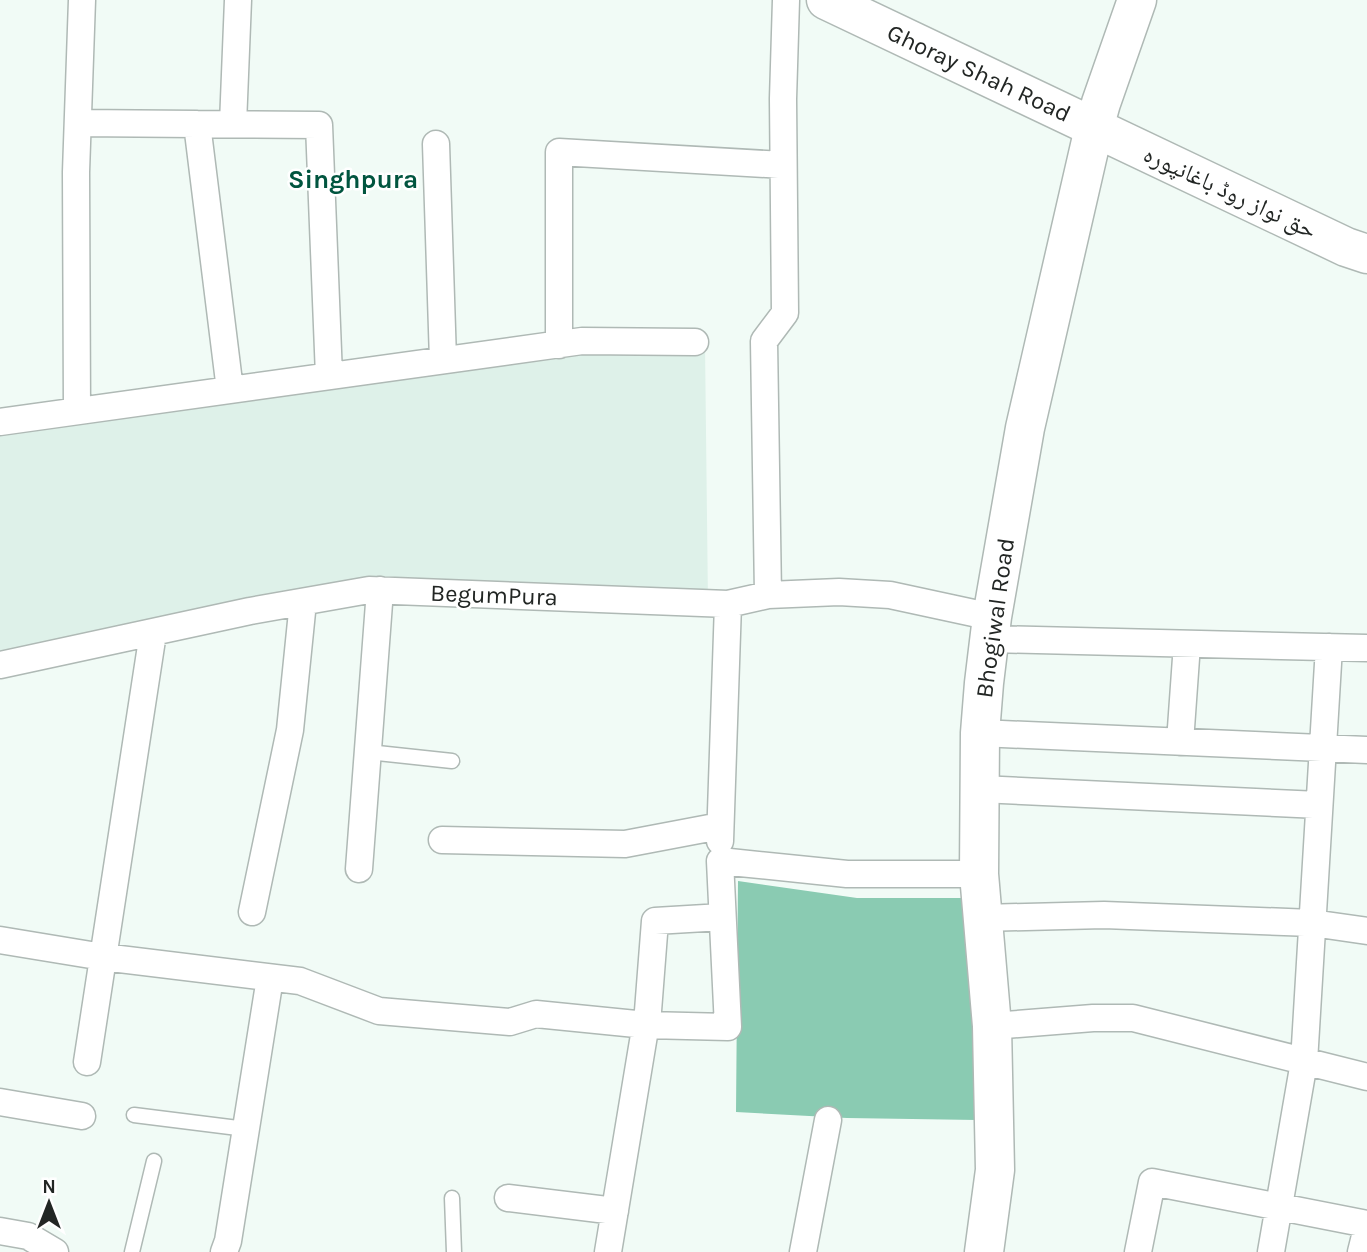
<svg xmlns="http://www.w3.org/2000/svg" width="1367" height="1252" font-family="Karla,'Noto Naskh Arabic',sans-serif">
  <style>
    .built { fill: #def1e9 }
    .building { fill: #8acbb2 }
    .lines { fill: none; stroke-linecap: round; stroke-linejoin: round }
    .lane-casing { stroke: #afb9b5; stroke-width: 17 }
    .street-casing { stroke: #afb9b5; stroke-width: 29 }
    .secondary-casing { stroke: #afb9b5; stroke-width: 41 }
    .lane { stroke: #fff; stroke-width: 14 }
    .street { stroke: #fff; stroke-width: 26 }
    .secondary { stroke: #fff; stroke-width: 38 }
    .labels { text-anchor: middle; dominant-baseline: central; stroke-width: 5; stroke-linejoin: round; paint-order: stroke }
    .street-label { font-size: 24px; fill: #222624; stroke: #fff }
    .neighbourhood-label { font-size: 26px; font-weight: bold; fill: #01553f; stroke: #fff }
  </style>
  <rect width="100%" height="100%" fill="#f1fbf6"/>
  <path class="built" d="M582 341 705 345 708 603 369 590 0 665V422Z"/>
  <path class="building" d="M738 881 857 898H976L977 1120 847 1118 736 1112Z"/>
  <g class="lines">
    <g class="lane-casing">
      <path id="lane" d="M368 752 452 761
        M134 1115 246 1129
        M452 1198 454 1252
        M132 1252 154 1161"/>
    </g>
    <g class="street-casing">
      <path id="street" d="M78 123 319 125 329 376
        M197 124 230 390
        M233 124 238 0
        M436 144 443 360
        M559 345V152L783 165
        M77 411 76 172 82 0
        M0 422 582 341 695 342
        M768 595 764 341 785 313 783 99 786 0
        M990 639 1367 648
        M0 665 250 611 369 590 728 604 768 595 839 592 890 595 992 617
        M980 733 1367 750
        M1180 742 1187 644
        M980 789 1319 805
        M442 840 625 844 720 826
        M720 841 728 604
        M359 869 380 590
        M252 912 290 730 303 602
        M982 918 1104 915 1312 923 1367 931
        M0 940 103 957 300 981 379 1011 510 1022 536 1014 646 1025 728 1027 720 861 847 874H979
        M992 1026 1093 1018H1133L1367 1077
        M87 1062 153 633
        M0 1102 82 1116
        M508 1198 615 1211
        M0 1231 28 1236 55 1252
        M224 1252 228 1241 270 978
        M608 1252 648 1011 655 921 722 917
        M803 1252 828 1120
        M1138 1252 1152 1182 1367 1224
        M1271 1252 1304 1062 1329 647
        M1361 1252 1367 1228"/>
    </g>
    <g class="secondary-casing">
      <path id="secondary" d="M826 0 1346 247 1367 254
        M984 1252 995 1170 992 1026 979 874 980 733 984 683 992 617 1025 428 1094 128 1101 103 1137 0"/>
    </g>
    <use href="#lane" class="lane"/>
    <use href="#street" class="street"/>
    <use href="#secondary" class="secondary"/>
  </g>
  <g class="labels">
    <g class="street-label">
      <text transform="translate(979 73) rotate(25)">Ghoray Shah Road</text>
      <text transform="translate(1230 192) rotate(25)">حق نواز روڈ باغانپورہ</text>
      <text transform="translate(494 595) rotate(2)">BegumPura</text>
      <text transform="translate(995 618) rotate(-82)">Bhogiwal Road</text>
    </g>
    <g class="neighbourhood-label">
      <text x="353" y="179">Singhpura</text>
    </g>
  </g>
  <g transform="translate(49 1203)" stroke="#ffffff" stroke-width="5" paint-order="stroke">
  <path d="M0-5L12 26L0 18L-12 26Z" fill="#222624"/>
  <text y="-10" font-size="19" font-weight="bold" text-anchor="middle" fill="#222624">N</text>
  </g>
</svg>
